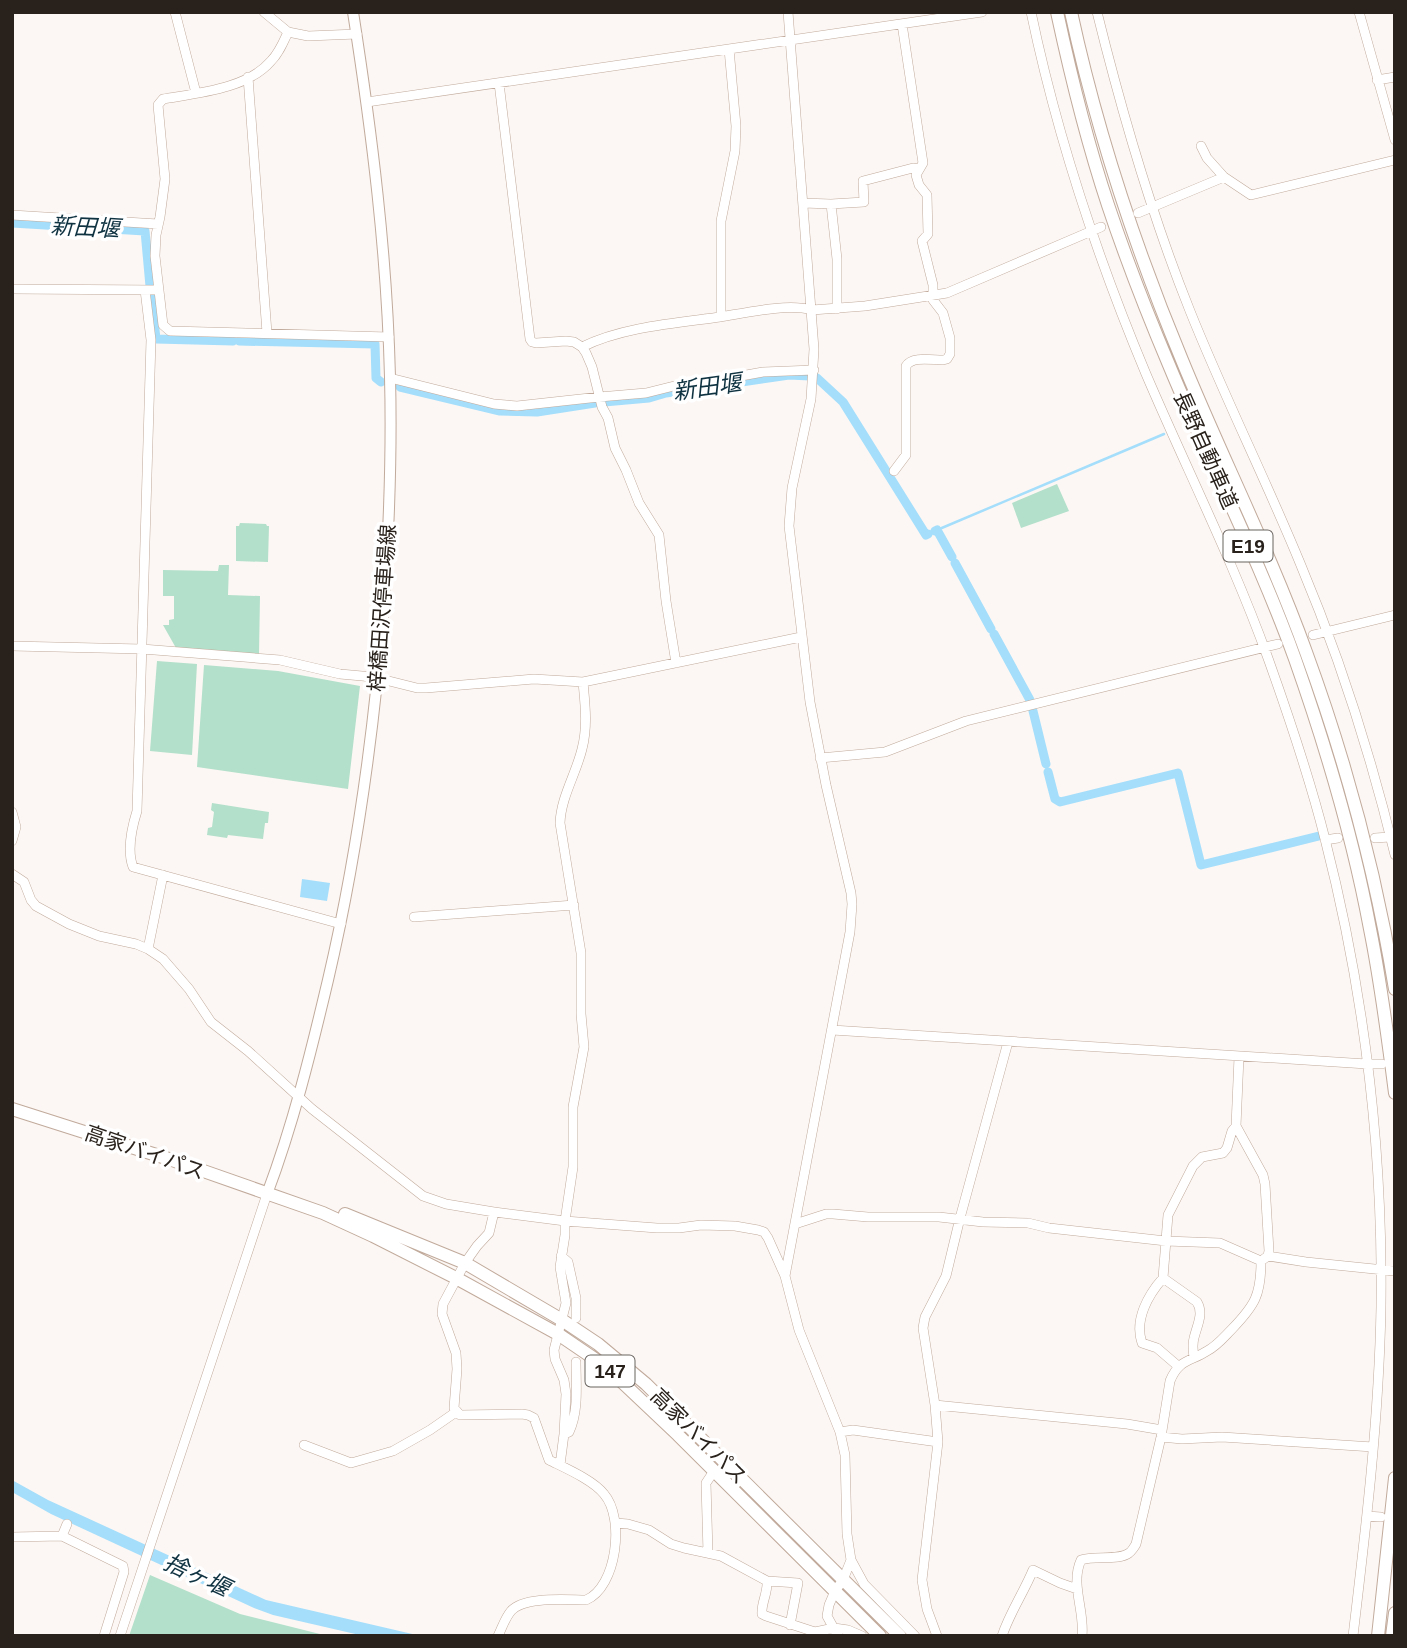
<svg xmlns="http://www.w3.org/2000/svg" width="1407" height="1648" font-family="Arial,'Noto Sans JP',sans-serif">
  <style>
    .green { fill: #b3e0ca }
    .water { fill: #a4defb }
    .lines { fill: none; stroke-linecap: round; stroke-linejoin: round }
    .stream { stroke: #a4defb; stroke-width: 2.5 }
    .canal { stroke: #a4defb; stroke-width: 9 }
    .minor-casing { stroke: #c1aa9b; stroke-width: 10 }
    .major-casing { stroke: #c1aa9b; stroke-width: 12 }
    .highway-casing { stroke: #c1aa9b; stroke-width: 14 }
    .minor { stroke: #fff; stroke-width: 9 }
    .major { stroke: #fff; stroke-width: 10 }
    .highway { stroke: #fff; stroke-width: 12 }
    .labels { text-anchor: middle; dominant-baseline: central; stroke-width: 7; stroke-linejoin: round; paint-order: stroke }
    .shield { fill: #fff; stroke: #69645f; stroke-width: 2 }
    .shield-label { font-size: 19px; font-weight: bold; fill: #29211b }
    .street-label { font-size: 21px; fill: #29211b; stroke: #fff }
    .water-label { font-size: 23px; font-style: italic; fill: #103342; stroke: #fff }
  </style>
  <rect width="100%" height="100%" fill="#fcf7f4"/>
  <path class="green" d="M1057 484 1069 511 1021 528 1012 503Z
    M240 523 266 524 267 526H269L268 562 236 561V526H239Z
    M219 565H229L228 595 260 596 259 654 176 648 163 625H169V620L174 619V596H163V570L218 571Z
    M157 661 197 664 192 755 150 751Z
    M204 665 278 671 360 686 348 789 197 767Z
    M212 803 269 812 268 823H265L263 839 228 835 227 838 207 835 208 828 212 827 214 812 211 810Z
    M150 1575 240 1614 328 1636H129Z"/>
  <path class="water" d="M302 879 330 883 327 901 300 897Z
    M12 1480 48 1500 266 1600 421 1636H364L273 1615 254 1608 51 1514 12 1492Z"/>
  <g class="lines">
    <path class="stream" d="M937 530 1164 434"/>
    <path class="canal" d="M12 223 145 231 150 286
      M151 294 156 339 233 341
      M239 341 375 344 376 378 381 382
      M817 378 843 402 926 535 928 534
      M400 387 500 411 537 412 595 403
      M604 402 649 398 666 393 789 375 810 376
      M935 531 937 530 952 557
      M955 563 991 629
      M994 634 1030 700
      M1033 711 1046 764
      M1048 772 1055 799 1060 802 1178 773 1201 865 1319 836"/>
    <g class="minor-casing">
      <path id="minor" d="M175 12 196 93
        M264 12 288 32 308 36 357 34
        M1031 12C1057 136 1097 257 1146 374 1187 470 1234 563 1269 661 1290 720 1310 779 1325 839 1364 991 1383 1150 1381 1307 1379 1418 1366 1527 1353 1636
        M1097 12C1122 113 1151 214 1190 311 1224 396 1265 478 1300 563 1340 658 1371 756 1395 855
        M1359 12 1395 140
        M288 32C283 43 279 53 271 61 247 89 198 93 163 99L158 105 165 179 160 217 156 235 155 256 163 325 170 331 389 337
        M248 77 267 333
        M1377 80 1395 77
        M499 83 530 339 532 342 536 343 566 341 574 342 582 347 586 353 592 367 602 407 608 418 615 448 626 470 639 503 659 535 666 601 676 663
        M367 102 982 12
        M1201 146 1207 158 1224 177
        M803 203 831 204 864 202 863 181 913 168 918 169
        M831 204 837 259V309
        M1138 213 1224 177 1251 195 1395 160
        M12 215 158 224
        M12 289 159 290
        M145 290 151 340 137 811C132 827 127 851 133 867L341 924
        M721 316V221L735 151 736 126 729 49
        M582 347C622 327 676 323 720 317 745 313 787 303 812 310L865 306 947 293 1101 227
        M390 378 494 404 517 406 599 397 646 393 686 383 719 380 763 372 814 370
        M894 471 906 455V366C912 356 931 360 943 360L947 359 950 354V338L943 313 933 300V285L922 241 928 234 927 195 919 185 916 175 923 163 902 24
        M1313 635 1395 615
        M12 646 142 649 280 660 340 674 373 677 417 688H426L534 679 583 682 801 637
        M820 758 885 752 966 721 1278 644
        M12 812 16 827 12 841
        M1375 838 1390 837
        M1325 840 1338 838
        M12 874 24 882 31 900 36 906 69 924 99 936 136 944 148 949 163 959 189 989 211 1022 248 1051 312 1109 423 1196 446 1204 494 1212 565 1221 657 1228H679L701 1225 735 1226 758 1230 764 1232 768 1238 785 1276 799 1330 840 1432 845 1455 847 1534 851 1560 864 1584 915 1636
        M414 917 574 905
        M148 949 163 875
        M832 1030 1367 1064H1382
        M494 1212 489 1233 477 1246 465 1263 443 1304 442 1314 456 1353 457 1369 454 1408 460 1415 522 1414 528 1415 534 1418 549 1460C565 1468 593 1480 604 1494 625 1518 617 1587 586 1600 567 1600 524 1596 511 1611 505 1618 502 1628 498 1636
        M795 1224 826 1214H833L868 1217H939L983 1222 1028 1223 1049 1228 1166 1241 1220 1243 1261 1261
        M561 1256 568 1262 576 1298V1318
        M1268 1256 1306 1262 1394 1271
        M785 1276 850 932 852 904 851 893 826 785 810 702 789 526 792 488 811 399 814 349 788 12
        M1163 1278 1168 1215 1193 1166 1202 1157 1223 1153 1227 1148 1232 1131 1236 1126
        M1178 1366 1157 1348 1142 1343C1134 1320 1148 1295 1163 1278L1197 1302C1204 1314 1197 1325 1194 1338 1192 1345 1193 1351 1194 1357
        M935 1405 1127 1424 1162 1430
        M840 1432 853 1430 938 1442
        M564 1434 569 1432C579 1411 576 1385 576 1362
        M1161 1437 1182 1439 1222 1437 1373 1447
        M304 1445 351 1463 393 1451 430 1430 456 1412
        M560 1465 564 1434 566 1394 564 1380 555 1359 554 1350 566 1303 560 1267 565 1235V1221L573 1167V1107L584 1047 581 1014V953L560 823C561 797 576 774 582 749 588 726 585 704 583 682
        M1367 1516 1381 1517
        M616 1523 628 1524 649 1530 671 1544 684 1548 721 1556 767 1581C768 1593 761 1603 762 1614L766 1616 815 1632 834 1628 848 1630 862 1636
        M62 1536 67 1524
        M12 1537 62 1536 123 1566 124 1572 104 1636
        M708 1553 706 1483 714 1471
        M767 1581 798 1583 790 1625
        M120 1636 267 1194
        M838 1636 827 1616 829 1605 835 1591 843 1580 851 1560
        M937 1636 927 1609 922 1580 938 1442 935 1405 923 1328 925 1317 946 1276 960 1218 1008 1042
        M1002 1636C1010 1612 1024 1592 1033 1570L1060 1583 1077 1589
        M1082 1636C1085 1611 1070 1584 1081 1560 1094 1555 1119 1561 1129 1553 1131 1552 1135 1546 1136 1544L1161 1437 1170 1381C1179 1359 1190 1362 1207 1351 1217 1346 1224 1337 1232 1329 1255 1305 1261 1295 1261 1261L1268 1256 1269 1251 1265 1184 1263 1175 1236 1126 1239 1057"/>
    </g>
    <g class="major-casing">
      <path id="major" d="M267 1194C293 1125 311 1052 328 980 357 856 374 732 384 605 389 529 392 453 390 377 387 254 372 134 353 12"/>
    </g>
    <g class="highway-casing">
      <path id="highway" d="M1057 12C1071 77 1087 142 1108 205 1126 259 1147 313 1169 365 1210 464 1259 559 1295 659 1326 747 1353 837 1370 929 1381 983 1388 1038 1395 1093
        M1071 12C1097 132 1135 247 1182 360 1222 458 1270 552 1306 652 1346 761 1376 874 1395 989
        M12 1109 172 1160 323 1213 373 1236 456 1278 558 1334 605 1366 678 1435 880 1636
        M345 1214 465 1263 562 1320 598 1344 646 1384 900 1636
        M1378 1636 1395 1478
        M1392 1636 1395 1613"/>
    </g>
    <use href="#minor" class="minor"/>
    <use href="#major" class="major"/>
    <use href="#highway" class="highway"/>
  </g>
  <g class="labels">
    <g class="shield">
      <rect x="1223.5" y="530.5" width="49" height="31" rx="5"/>
      <rect x="585.5" y="1355.5" width="49" height="31" rx="5"/>
    </g>
    <g class="shield-label">
      <text x="1248" y="546">E19</text>
      <text x="610" y="1371">147</text>
    </g>
    <g class="street-label">
      <text transform="translate(1206 450) rotate(66)">長野自動車道</text>
      <text transform="translate(382 608) rotate(-86)">梓橋田沢停車場線</text>
      <text transform="translate(145 1152) rotate(19)">高家バイパス</text>
      <text transform="translate(699 1436) rotate(45)">高家バイパス</text>
    </g>
    <g class="water-label">
      <text transform="translate(85 227) rotate(3)">新田堰</text>
      <text transform="translate(707 387) rotate(-8)">新田堰</text>
      <text transform="translate(197 1575) rotate(25)">捨ヶ堰</text>
    </g>
  </g>
  <rect width="1407" height="1648" fill="none" stroke="#29211b" stroke-width="28"/>
</svg>
